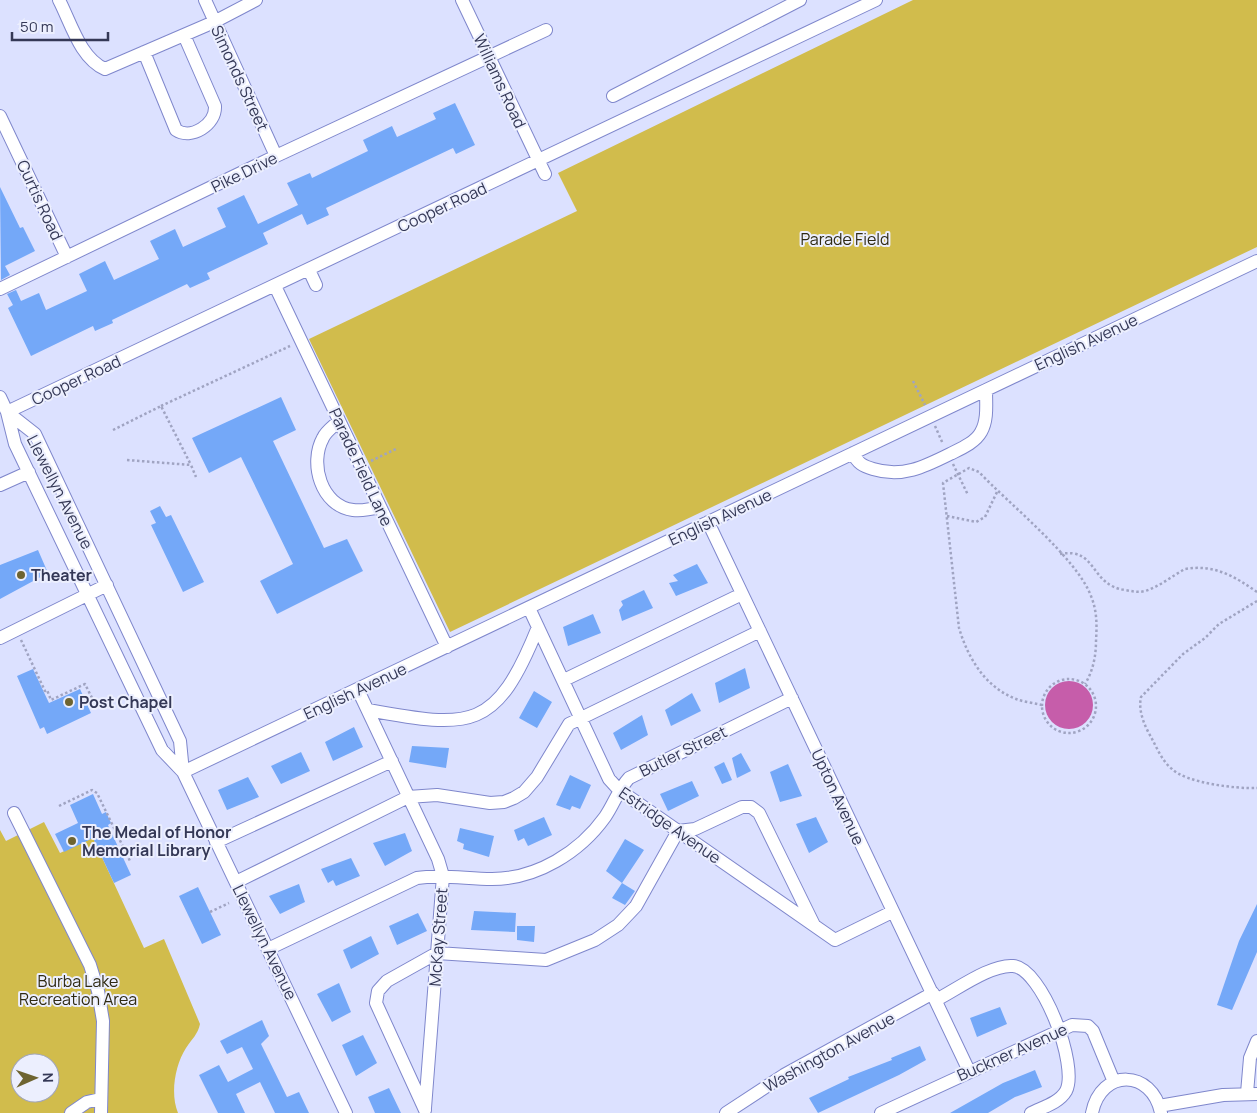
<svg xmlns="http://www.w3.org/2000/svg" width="1257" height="1113" font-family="Manrope,sans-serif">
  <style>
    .green { fill: #d1bc4c; fill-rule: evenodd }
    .water { fill: #c65daa }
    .building { fill: #74a8f8 }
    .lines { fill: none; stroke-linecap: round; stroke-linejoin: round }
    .minor-casing { stroke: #7f87cc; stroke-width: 14 }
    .path { stroke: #a0a4c2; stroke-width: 2.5; stroke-dasharray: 2.5 2.5; stroke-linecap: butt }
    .minor { stroke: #fff; stroke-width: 12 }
    .poi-dot { fill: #6e6431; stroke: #eceffe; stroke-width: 2 }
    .labels { text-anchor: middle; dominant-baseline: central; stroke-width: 4; stroke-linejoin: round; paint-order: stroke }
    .street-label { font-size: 16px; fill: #343856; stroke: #eceffe }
    .park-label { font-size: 16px; fill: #2f2a13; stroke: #eceffe }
    .poi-label { font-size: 16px; font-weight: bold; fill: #343856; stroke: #eceffe; text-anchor: start }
  </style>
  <rect width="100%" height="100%" fill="#dce1ff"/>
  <path class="green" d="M913 0H1257V247L450 632 309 339 577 211 558 173Z
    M44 822 60 853 93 838 144 948 164 939 200 1024C198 1034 192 1039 186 1048 175 1065 170 1094 178 1113H0V830L6 841ZM20 1063H50V1093H20Z"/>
  <path class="water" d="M1045 705a24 24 0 1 1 48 0a24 24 0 1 1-48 0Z"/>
  <path class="building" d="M455 103 475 145 456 154 453 148 326 208 329 215 307 225 302 214 263 233 268 244 207 273 210 279 190 288 187 284 112 320 113 323 95 331 93 326 31 356 8 308 13 305 7 294 16 290 21 301 39 293 46 310 87 291 79 274 105 261 114 280 159 259 150 241 175 229 183 247 226 227 217 208 244 195 258 224 298 205 287 183 310 173 312 178 368 151 363 140 392 126 397 137 436 119 433 113Z
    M0 187 20 228 23 227 35 251 5 266 10 275 1 280Z
    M281 397 296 430 273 441 324 548 347 539 363 571 277 614 260 581 293 564 241 457 209 473 192 438Z
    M160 506 166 517 171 515 204 582 183 592 151 525 156 523 150 511Z
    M38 550 48 573 0 599V565Z
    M697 564 708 583 676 596 669 583 678 581 673 575Z
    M644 590 653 608 622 621 619 610 623 605 621 601Z
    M593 614 601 633 568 646 563 627Z
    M745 668 750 688 719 703 715 683Z
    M33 669 49 703 80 689 91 713 47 734 44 727 40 729 17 676Z
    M534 691 552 702 537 728 519 718Z
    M692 693 701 711 671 726 665 710Z
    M642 715 648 735 621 750 613 733Z
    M354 727 363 747 333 761 325 742Z
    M412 746 449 748 446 768 409 762Z
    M301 752 310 771 281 784 271 766Z
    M741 753 751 771 737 778 732 758Z
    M724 762 732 780 722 784 714 767Z
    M788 764 802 796 780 802 770 772Z
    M570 775 591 785 580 809 572 806 570 810 556 805Z
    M248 777 259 797 227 810 218 790Z
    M692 781 699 796 668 811 660 794Z
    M93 794 102 814 106 812 111 823 108 825 131 875 114 883 93 838 64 852 55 834 78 823 70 805Z
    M544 817 552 835 528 846 524 838 518 841 514 830Z
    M816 817 828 842 809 853 796 824Z
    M460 828 494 836 489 857 463 849 464 844 457 841Z
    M405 833 412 851 385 866 373 843Z
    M625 839 644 850 622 883 606 871Z
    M351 858 360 876 336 886 333 880 328 883 321 869Z
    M622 883 635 891 625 905 612 898Z
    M299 884 305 902 280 914 269 896Z
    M198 887 221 935 202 944 179 896Z
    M1257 904V952L1232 1010 1217 1005 1239 941Z
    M474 911 516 913 515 932 471 930Z
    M418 913 427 931 397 945 389 926Z
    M517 926H535L534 942 517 940Z
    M371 936 379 954 351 969 343 950Z
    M339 983 351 1012 332 1022 317 994Z
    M1000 1007 1007 1024 977 1037 970 1018Z
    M262 1020 269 1036 261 1044 287 1097 299 1092 309 1113H275L260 1082 236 1094 245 1113H218L199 1075 219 1065 228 1082 253 1069 242 1047 227 1054 220 1041Z
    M363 1035 377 1063 356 1076 342 1045Z
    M920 1046 926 1060 899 1075 818 1113 809 1098 849 1079 848 1077 892 1060 891 1058Z
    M1035 1070 1042 1087 1015 1097 988 1113H950L1003 1083Z
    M389 1088 401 1113H375L368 1097Z"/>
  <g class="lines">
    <g class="minor-casing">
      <path id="minor" d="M59 0C71 23 80 58 105 69L214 22 256 0
        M205 0 276 156
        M462 0 545 174
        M144 52 176 130C191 140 216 125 215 106L184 35
        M613 96 800 0
        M0 116 67 257
        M309 270 316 285
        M275 286 447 647
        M0 289 276 156 546 30
        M0 397 7 412 15 444 162 750 183 772 346 1113
        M7 412 876 0
        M7 412 35 434 180 741 183 772
        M339 421C334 426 326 431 323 438 309 463 321 506 353 510 361 511 372 509 380 507
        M853 453C857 463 863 466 873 469 902 478 924 467 950 454 960 449 975 443 981 432 988 420 986 404 986 390
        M0 485 29 472
        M708 522 969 1071
        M529 608 609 779 619 790 835 940 892 912
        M0 638 107 585
        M564 680 742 594
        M358 690 438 859 443 876 425 1108
        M368 710C472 729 496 731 538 627
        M183 772 1257 261
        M14 813 90 965 98 991 103 1021 101 1113
        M216 842 392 761
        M236 882 408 797 437 795 490 803 504 802 514 798 524 792 537 777 569 724 760 631
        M268 949 417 878C442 874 467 879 492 879 537 879 580 852 605 817 614 804 618 790 629 778L792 698
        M936 1000C956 990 991 964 1013 966 1042 968 1079 1066 1066 1091 1059 1103 1043 1107 1031 1113
        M1247 1093 1250 1058 1257 1041
        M1159 1106 1223 1095 1257 1094
        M425 1110 376 1003 378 991 387 981 437 953 546 960 595 940 618 925 636 906 678 831 695 829 742 807H751L759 813 814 925
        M71 1113 87 1102 100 1099
        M726 1113 784 1075 933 993
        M881 1113 1072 1025 1088 1026 1093 1031 1114 1082
        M1092 1113C1101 1068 1152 1069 1161 1113"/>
    </g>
    <path class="path" d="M913 381 925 405
      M161 406 290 346
      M935 426 943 444
      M113 430 161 406 191 465
      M127 460 191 465 196 477
      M371 461 398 448
      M953 464 968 495
      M947 516 976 522 985 517 997 492
      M1060 554C1098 547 1089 585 1125 590 1132 591 1138 593 1145 591 1159 587 1172 576 1185 569 1214 564 1234 576 1257 592
      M1257 601 1219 624 1205 638 1183 654 1141 697C1138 710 1144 725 1151 737 1157 748 1162 761 1172 769 1186 783 1237 789 1257 788
      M21 640 45 691 47 690 51 700 85 684 92 698
      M1042 706a27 27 0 1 1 54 0a27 27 0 1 1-54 0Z
      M86 701 95 697
      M1042 705C1034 703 1024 702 1016 699 985 687 968 658 959 628L943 483 969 468 979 472C1009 504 1076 557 1091 596 1097 611 1097 624 1096 641 1096 656 1093 671 1085 684
      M59 806 92 790 97 793 130 861
      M210 912 229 903"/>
    <use href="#minor" class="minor"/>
  </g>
  <g class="poi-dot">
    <circle cx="21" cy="575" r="5"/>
    <circle cx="69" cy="702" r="5"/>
    <circle cx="72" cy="841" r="5"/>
  </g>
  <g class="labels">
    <g class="street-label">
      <text transform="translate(240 78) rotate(65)">Simonds Street</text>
      <text transform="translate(500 81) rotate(65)">Williams Road</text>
      <text transform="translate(244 172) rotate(-26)">Pike Drive</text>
      <text transform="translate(40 200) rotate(65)">Curtis Road</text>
      <text transform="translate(442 207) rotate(-25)">Cooper Road</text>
      <text transform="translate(1086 342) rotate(-25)">English Avenue</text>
      <text transform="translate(76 380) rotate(-25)">Cooper Road</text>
      <text transform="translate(361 467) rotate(65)">Parade Field Lane</text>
      <text transform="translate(60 492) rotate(63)">Llewellyn Avenue</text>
      <text transform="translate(720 517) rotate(-25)">English Avenue</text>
      <text transform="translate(355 691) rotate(-25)">English Avenue</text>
      <text transform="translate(683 751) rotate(-26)">Butler Street</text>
      <text transform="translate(838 797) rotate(65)">Upton Avenue</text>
      <text transform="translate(670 825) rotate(35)">Estridge Avenue</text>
      <text transform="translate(438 937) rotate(-86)">McKay Street</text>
      <text transform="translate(265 942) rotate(64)">Llewellyn Avenue</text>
      <text transform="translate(829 1052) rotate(-29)">Washington Avenue</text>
      <text transform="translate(1012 1052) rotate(-24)">Buckner Avenue</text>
    </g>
    <g class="park-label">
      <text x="845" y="239">Parade Field</text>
      <text x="78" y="981">Burba Lake<tspan x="78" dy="18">Recreation Area</tspan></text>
    </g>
    <g class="poi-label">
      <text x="31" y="575">Theater</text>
      <text x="79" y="702">Post Chapel</text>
      <text x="82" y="832">The Medal of Honor<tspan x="82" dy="18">Memorial Library</tspan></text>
    </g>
  </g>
  <g transform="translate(35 1078) rotate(88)"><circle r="24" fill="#eceffe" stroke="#a2a6bb"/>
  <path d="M0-4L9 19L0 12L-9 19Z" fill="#6e6431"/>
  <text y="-8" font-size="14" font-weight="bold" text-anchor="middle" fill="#343856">N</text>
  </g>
  <path d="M12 32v8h96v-8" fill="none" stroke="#343856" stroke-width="2.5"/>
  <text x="20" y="32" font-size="15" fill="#343856" stroke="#eceffe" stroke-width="4" paint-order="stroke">50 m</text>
</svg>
